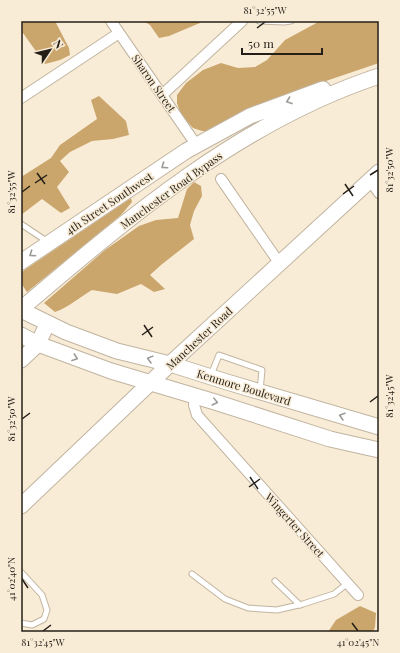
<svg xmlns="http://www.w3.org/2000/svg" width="400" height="653" font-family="'Playfair Display',serif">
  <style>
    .forest { fill: #caa66d }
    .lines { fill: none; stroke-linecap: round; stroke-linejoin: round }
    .lane-casing { stroke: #c1b4a0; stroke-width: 7 }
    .street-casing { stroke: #c1b4a0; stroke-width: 12 }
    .secondary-casing { stroke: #c1b4a0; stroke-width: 17 }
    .lane { stroke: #fff; stroke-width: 5 }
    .street { stroke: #fff; stroke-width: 10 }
    .secondary { stroke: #fff; stroke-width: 15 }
    .oneway { stroke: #9c9a97 }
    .ticks { fill: none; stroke: #241f17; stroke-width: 1.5 }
    .labels { text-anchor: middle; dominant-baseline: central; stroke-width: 3; stroke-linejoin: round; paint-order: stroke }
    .street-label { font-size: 11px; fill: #241f17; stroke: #f9ecd7 }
    .neatline { fill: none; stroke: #241f17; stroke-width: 1.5 }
    .ticks-label { font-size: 10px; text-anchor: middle; fill: #241f17 }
  </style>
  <rect width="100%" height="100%" fill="#f9ecd7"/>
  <path class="forest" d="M21 21H55L69 48 70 55 60 60 45 64 23 33 21 35Z
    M143 21H200V23L169 36 159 38 150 25Z
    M320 21H379V63L314 85 211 131H202L193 128 181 115 177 103V95L186 83 203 70 221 63 238 68 255 67 267 60 285 40Z
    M99 96 126 121 129 135 113 139 92 141 70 152 60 161 69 172 57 187 70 208 61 213 42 199 21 215V177L51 158 60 145 97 119 91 100Z
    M194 182 201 186 202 196 194 211 190 225 194 239 161 265 150 275 165 289 154 292 141 284 117 294 92 290C80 297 69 307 55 312L44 303 105 250 139 226 156 220 178 218 187 189Z
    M131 198 132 202 121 215 27 292C22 285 18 279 23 271Z
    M360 606 376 613 375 627 373 632H328L336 620Z"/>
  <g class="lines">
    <g class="lane-casing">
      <path id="lane" d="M259 21 284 22 291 21
        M21 224 48 242
        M211 375 219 355 262 370 260 391
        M21 572 42 595 47 610 44 619 32 625 21 623
        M192 574 225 599 248 608 277 610 303 604 334 594 348 583
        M275 581 300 605"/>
    </g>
    <g class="street-casing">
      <path id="street" d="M111 21 197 146
        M162 95 242 21
        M21 98 119 33
        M221 179 280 264
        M370 180 379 193
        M195 396 194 405 197 415 358 595"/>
    </g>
    <g class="secondary-casing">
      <path id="secondary" d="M21 262 186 151 250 116 323 89
        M21 309C129 217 242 121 379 76
        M21 310 66 332 117 351 170 364 227 382 379 427
        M21 335 38 344 111 371 215 402 330 439 379 450
        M21 360 38 344 47 324
        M21 506 170 364 379 172"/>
    </g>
    <use href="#lane" class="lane"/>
    <use href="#street" class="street"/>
    <use href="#secondary" class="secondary"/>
  </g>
  <defs><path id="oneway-chevron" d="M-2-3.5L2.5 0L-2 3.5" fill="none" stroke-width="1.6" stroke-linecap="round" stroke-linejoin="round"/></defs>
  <g class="oneway">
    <use href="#oneway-chevron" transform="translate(289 101) rotate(160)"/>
    <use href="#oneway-chevron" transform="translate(164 166) rotate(146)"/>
    <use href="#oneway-chevron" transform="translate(32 254) rotate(146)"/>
    <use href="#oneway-chevron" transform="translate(75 358) rotate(20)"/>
    <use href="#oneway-chevron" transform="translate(150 359) rotate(-165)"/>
    <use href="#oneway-chevron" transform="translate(215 402) rotate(14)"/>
    <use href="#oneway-chevron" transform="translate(342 416) rotate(-164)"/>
  </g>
  <path class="ticks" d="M257 28 265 22M37 173 45 184M370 175 378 170M35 183 47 175M345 184 353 196M22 192 30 186M343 194 354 186M144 325 152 337M142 335 153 327M370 402 378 396M22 419 30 413M250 477 258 489M249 487 260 479M22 579 28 588M352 623 358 631M43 631 51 625"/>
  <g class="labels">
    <g class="street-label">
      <text transform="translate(154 83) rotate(55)">Sharon Street</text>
      <text transform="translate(171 190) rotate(-36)">Manchester Road Bypass</text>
      <text transform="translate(109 203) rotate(-34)">4th Street Southwest</text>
      <text transform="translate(199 338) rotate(-43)">Manchester Road</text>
      <text transform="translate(244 387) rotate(17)">Kenmore Boulevard</text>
      <text transform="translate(295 525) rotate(48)">Wingerter Street</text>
    </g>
  </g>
  <rect width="400" height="653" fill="none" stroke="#f9ecd7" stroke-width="44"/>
  <g transform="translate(50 50) rotate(55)" stroke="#f9ecd7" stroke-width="3" paint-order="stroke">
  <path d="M0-3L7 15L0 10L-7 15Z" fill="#241f17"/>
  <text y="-6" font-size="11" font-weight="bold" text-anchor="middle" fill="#241f17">N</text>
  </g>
  <path d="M242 48v6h80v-6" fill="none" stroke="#241f17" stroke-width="2"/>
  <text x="248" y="48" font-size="12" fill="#241f17" stroke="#f9ecd7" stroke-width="3" paint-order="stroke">50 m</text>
  <rect x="22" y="22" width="356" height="609" class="neatline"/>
  <g class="ticks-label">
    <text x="265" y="14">81°32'55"W</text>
    <text transform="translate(389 170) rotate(-90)" y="4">81°32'50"W</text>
    <text transform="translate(11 192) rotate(-90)" y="4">81°32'55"W</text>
    <text transform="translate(389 396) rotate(-90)" y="4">81°32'45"W</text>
    <text transform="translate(11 419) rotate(-90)" y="4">81°32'50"W</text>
    <text transform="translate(11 579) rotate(-90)" y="4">41°02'40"N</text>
    <text x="43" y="646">81°32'45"W</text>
    <text x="358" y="646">41°02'45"N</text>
  </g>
</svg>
